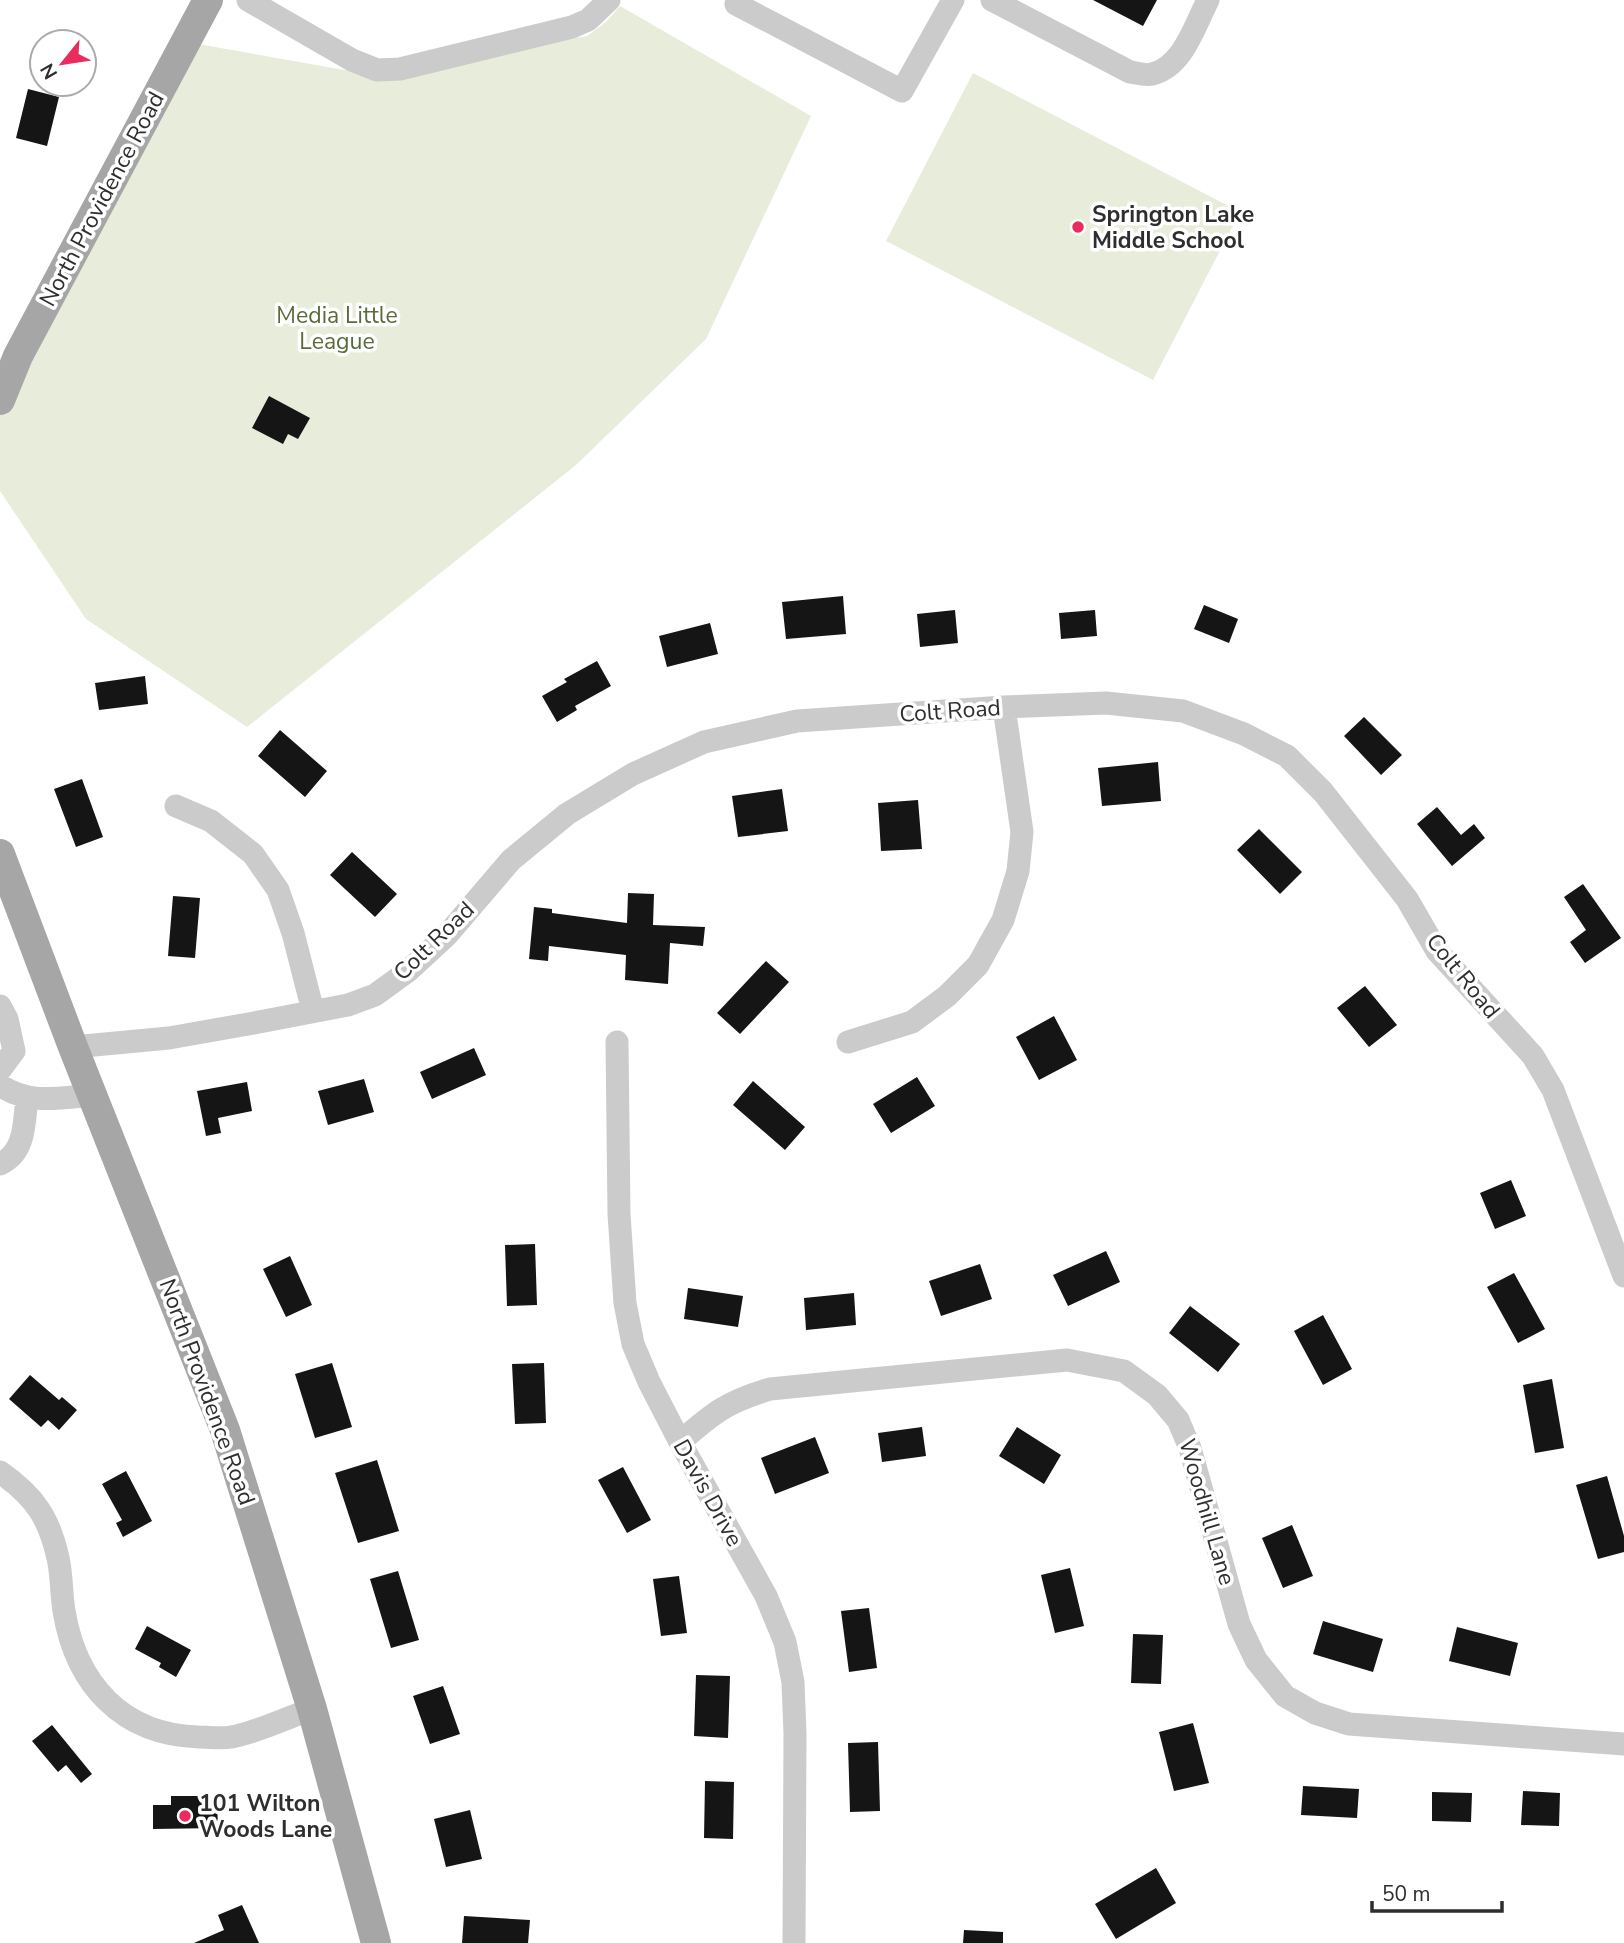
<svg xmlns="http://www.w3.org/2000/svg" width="1624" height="1943" font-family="'Nunito Sans',sans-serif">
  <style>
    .green { fill: #e7ecdb }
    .building { fill: #151515 }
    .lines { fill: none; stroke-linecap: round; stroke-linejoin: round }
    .minor { stroke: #cbcbcb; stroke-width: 23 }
    .major { stroke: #a6a6a6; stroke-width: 30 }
    .poi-dot { fill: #e92c5e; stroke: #fff; stroke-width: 2.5 }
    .labels { text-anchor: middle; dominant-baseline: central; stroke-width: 7; stroke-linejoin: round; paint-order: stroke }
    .street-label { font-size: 23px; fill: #2e2e2e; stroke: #fff }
    .poi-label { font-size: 23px; font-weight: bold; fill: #2e2e2e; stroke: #fff; text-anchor: start }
    .park-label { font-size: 23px; fill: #5a6b3a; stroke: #fff }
  </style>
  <rect width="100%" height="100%" fill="#fff"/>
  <path class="green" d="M620 6 811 116 706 339 576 465 247 727 86 619 0 491V414L198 44 361 73 587 36 606 22Z
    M973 73 1240 212 1153 380 886 241Z"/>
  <path class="building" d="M1093 0H1157L1143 26Z
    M28 89 59 97 47 146 16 138Z
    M269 396 310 418 298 439 288 434 283 444 252 428Z
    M843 596 846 634 786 639 782 602Z
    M1204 605 1238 619 1229 643 1194 629Z
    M955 610 958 643 920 647 917 614Z
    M1095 610 1097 636 1061 639 1059 613Z
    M710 623 718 654 667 667 659 636Z
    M597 661 611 686 575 706 577 710 557 722 542 696 567 682 564 679Z
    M145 676 148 704 99 710 95 683Z
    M1364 717 1402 755 1381 775 1344 736Z
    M280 730 327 771 305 797 258 756Z
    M1158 762 1161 801 1102 806 1098 768Z
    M82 779 103 837 76 847 54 789Z
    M782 789 788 831 738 837 732 796Z
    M918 800 922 849 881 851 878 803Z
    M1437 807 1461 835 1474 824 1485 838 1452 866 1417 824Z
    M1259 829 1302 872 1280 894 1237 850Z
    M352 852 397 894 375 917 330 875Z
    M1583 884 1621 938 1585 963 1570 942 1586 930 1564 897Z
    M628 893 654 894 653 925 705 927 703 946 670 943 668 984 625 980 626 955 549 946 548 961 529 959 534 907 552 909V913L627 923Z
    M173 896 200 898 195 958 168 956Z
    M766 961 789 982 740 1034 717 1013Z
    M1365 986 1397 1025 1369 1047 1337 1008Z
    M1054 1016 1077 1060 1039 1080 1016 1037Z
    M474 1048 486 1075 432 1099 420 1072Z
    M917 1077 935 1106 891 1133 873 1104Z
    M364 1079 374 1112 328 1125 318 1091Z
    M753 1081 805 1127 785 1150 733 1105Z
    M247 1082 252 1111 218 1118 221 1133 206 1136 197 1091Z
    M1511 1180 1526 1216 1495 1229 1480 1193Z
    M535 1244 537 1305 507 1306 505 1245Z
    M1106 1251 1120 1282 1068 1306 1053 1275Z
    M290 1256 312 1305 286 1317 263 1269Z
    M980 1264 992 1299 941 1316 929 1281Z
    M1514 1273 1545 1329 1518 1343 1487 1287Z
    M688 1288 743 1296 738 1327 684 1319Z
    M854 1293 856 1325 806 1330 804 1298Z
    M1190 1306 1240 1344 1218 1372 1169 1333Z
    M1323 1315 1352 1369 1323 1385 1294 1331Z
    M332 1363 352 1427 315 1438 295 1374Z
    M544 1363 546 1423 515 1424 512 1364Z
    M30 1375 59 1400 62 1397 77 1410 59 1430 48 1420 41 1427 9 1399Z
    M1552 1379 1564 1448 1535 1453 1523 1385Z
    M922 1427 926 1456 882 1462 878 1433Z
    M1017 1427 1061 1455 1044 1484 999 1456Z
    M815 1437 829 1473 775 1494 761 1458Z
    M377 1460 399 1531 358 1543 335 1473Z
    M623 1467 651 1520 627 1533 598 1480Z
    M126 1471 152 1521 123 1537 116 1523 122 1520 102 1484Z
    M1607 1476 1624 1536V1552L1598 1559 1576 1485Z
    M1292 1525 1313 1576 1283 1588 1262 1538Z
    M1070 1568 1084 1626 1055 1633 1041 1575Z
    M398 1571 419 1640 391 1648 370 1579Z
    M679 1576 687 1633 661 1636 653 1579Z
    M869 1608 877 1668 849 1672 841 1611Z
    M1323 1621 1383 1639 1373 1672 1313 1654Z
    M147 1626 191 1650 176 1677 159 1667 161 1663 135 1649Z
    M1457 1627 1518 1643 1510 1676 1449 1661Z
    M1133 1634 1163 1635 1161 1684 1131 1683Z
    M696 1675 730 1676 728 1738 694 1736Z
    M443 1686 460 1734 430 1744 413 1696Z
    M1193 1723 1209 1783 1174 1791 1159 1732Z
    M52 1725 92 1774 81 1783 66 1765 58 1772 32 1741Z
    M878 1742 880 1811 850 1812 848 1743Z
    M705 1781 734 1782 733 1839 704 1838Z
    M1303 1786 1359 1789 1357 1818 1301 1815Z
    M1523 1791 1560 1793 1559 1826 1521 1825Z
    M1432 1792 1472 1793 1471 1822 1432 1821Z
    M171 1796H199V1801H217L218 1828 153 1829V1805H171Z
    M470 1810 482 1859 446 1867 434 1819Z
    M1156 1868 1176 1903 1116 1939 1095 1904Z
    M242 1905 259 1943H194L224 1930 218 1915Z
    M464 1916 530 1920 528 1943H462Z
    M964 1930 1003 1932V1943H963Z"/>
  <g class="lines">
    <path class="minor" d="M248 0 352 60 377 70 400 69 572 27 588 20 609 0
      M738 0 736 4 902 91 953 0
      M992 0 1130 72C1137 73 1146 76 1152 74 1183 67 1195 25 1208 0
      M176 806 211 821 253 854 278 890 293 933 313 1011
      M0 1006 7 1019 14 1051 0 1070
      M617 1042 619 1214 625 1303 633 1344 649 1382 680 1442 766 1596 785 1642 793 1682 795 1734 794 1943
      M848 1042 912 1022 947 996 978 965 1003 920 1018 871 1022 832 1004 707
      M73 1047 169 1038 254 1023 348 1005 375 995 408 971 447 935 511 860 567 814 633 774 704 742 797 721 1004 707 1106 703 1183 711 1244 734 1287 756 1323 792 1407 899 1437 951 1533 1056 1553 1090 1624 1276
      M0 1085C27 1105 61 1098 92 1095
      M0 1164C26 1152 24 1122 27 1097
      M680 1442C714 1412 727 1402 770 1389L1067 1360 1124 1371 1157 1395 1178 1420 1190 1448 1239 1624 1256 1660 1285 1696 1315 1713 1349 1724 1624 1744
      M0 1472C34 1496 49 1517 58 1558 62 1575 61 1593 64 1611 76 1684 122 1735 199 1737 209 1737 221 1739 231 1737 253 1734 289 1717 312 1709"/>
    <path class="major" d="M0 400 18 356 208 0
      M0 854 73 1047 225 1430 312 1709 376 1943"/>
  </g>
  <g class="poi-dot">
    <circle cx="1078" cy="227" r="7"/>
    <circle cx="185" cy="1816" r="7"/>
  </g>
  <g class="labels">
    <g class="street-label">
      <text transform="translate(102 199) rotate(-62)">North Providence Road</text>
      <text transform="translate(950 711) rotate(-4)">Colt Road</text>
      <text transform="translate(434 941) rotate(-44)">Colt Road</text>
      <text transform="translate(1463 976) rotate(51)">Colt Road</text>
      <text transform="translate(207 1392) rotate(70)">North Providence Road</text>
      <text transform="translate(708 1493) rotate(61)">Davis Drive</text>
      <text transform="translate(1207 1512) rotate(74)">Woodhill Lane</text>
    </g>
    <g class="poi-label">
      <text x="1092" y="214">Springton Lake<tspan x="1092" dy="26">Middle School</tspan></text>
      <text x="199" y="1803">101 Wilton<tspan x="199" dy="26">Woods Lane</tspan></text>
    </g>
    <g class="park-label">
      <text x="337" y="315">Media Little<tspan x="337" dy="26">League</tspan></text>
    </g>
  </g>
  <g transform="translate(63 63) rotate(240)"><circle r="33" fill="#ffffff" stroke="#ababab" stroke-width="2"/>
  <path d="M0-5L12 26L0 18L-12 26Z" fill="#e92c5e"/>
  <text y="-10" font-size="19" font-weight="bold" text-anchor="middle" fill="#2e2e2e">N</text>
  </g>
  <path d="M1372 1901v10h130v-10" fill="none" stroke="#2e2e2e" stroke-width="3.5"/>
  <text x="1382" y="1901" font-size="21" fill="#2e2e2e" stroke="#ffffff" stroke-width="5" paint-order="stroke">50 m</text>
</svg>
